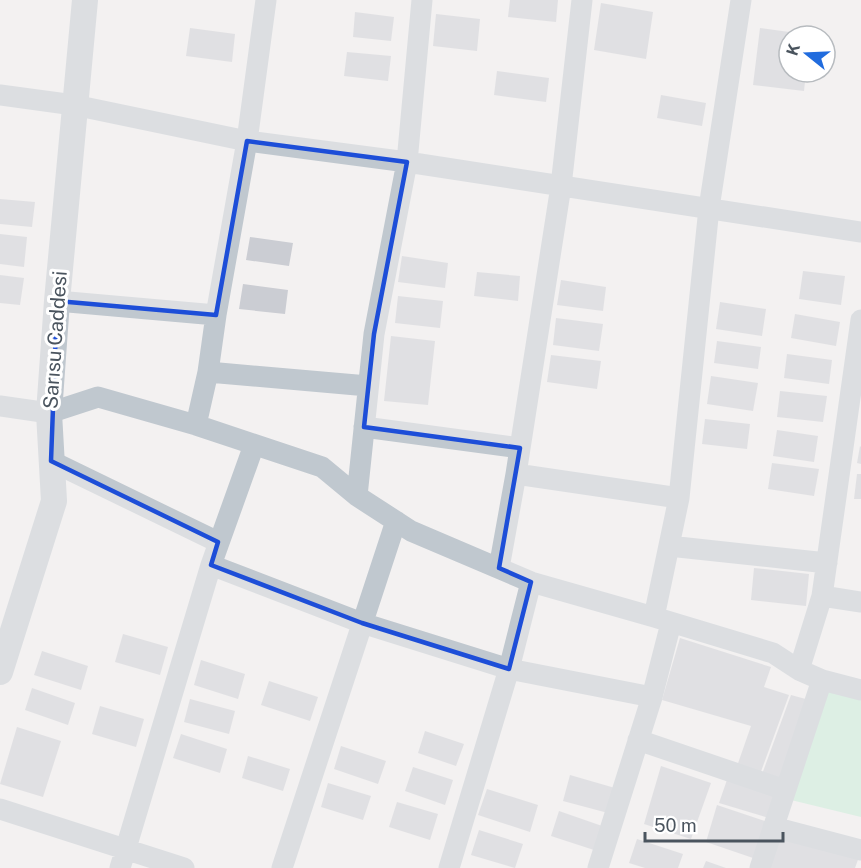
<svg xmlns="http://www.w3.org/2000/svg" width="861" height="868" font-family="'Public Sans',sans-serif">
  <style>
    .green { fill: #c3eed5 }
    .building { fill: #cbcdd3 }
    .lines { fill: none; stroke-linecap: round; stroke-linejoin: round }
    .minor { stroke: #c0c8cf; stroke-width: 21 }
    .tertiary { stroke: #c0c8cf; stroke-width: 26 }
    .marked { fill: none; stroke: #1d4ed8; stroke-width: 4.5; stroke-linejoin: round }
    .labels { text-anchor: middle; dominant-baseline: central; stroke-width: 6; stroke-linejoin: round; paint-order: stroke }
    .street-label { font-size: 20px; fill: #4a545e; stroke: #fff }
  </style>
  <rect width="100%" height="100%" fill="#f3f1f1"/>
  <path class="green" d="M828 690 861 698V817L791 800Z"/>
  <path class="building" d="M510 0H558L556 22 508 17Z
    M601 3 653 12 646 59 594 50Z
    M355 12 394 17 391 41 353 37Z
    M436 14 480 19 477 51 433 46Z
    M190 28 235 34 232 62 186 56Z
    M760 28 811 35V36H789V72H806L804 91 753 85Z
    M347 52 391 56 388 81 344 76Z
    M497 71 549 78 546 102 494 95Z
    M661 95 706 103 702 126 657 118Z
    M0 199 35 202 32 227 0 224Z
    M0 234 27 237 24 267 0 264Z
    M250 237 293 243 289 266 246 260Z
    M402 256 448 263 445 288 398 282Z
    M803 271 845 276 841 305 799 299Z
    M477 272 520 276 518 301 474 296Z
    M0 275 24 278 20 305 0 303Z
    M561 280 606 287 603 311 557 305Z
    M243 284 288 290 285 314 239 309Z
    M398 296 443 301 440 328 395 323Z
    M720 302 766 309 762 336 716 329Z
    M795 314 840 322 836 346 791 338Z
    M556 318 603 324 599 351 553 345Z
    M391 336 435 341 428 405 384 401Z
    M717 341 761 347 758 369 714 363Z
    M787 354 832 360 829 384 784 378Z
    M551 355 601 361 597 389 547 382Z
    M711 376 758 383 753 411 707 404Z
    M780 391 827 396 823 422 777 417Z
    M705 419 750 424 747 449 702 444Z
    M777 430 818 436 814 462 773 456Z
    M860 446 861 447V464L857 463Z
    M772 463 819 469 814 496 768 489Z
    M857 474H861V499H854Z
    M754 568 809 574 806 606 751 600Z
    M123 634 168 647 160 675 115 662Z
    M680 638 771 667 764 687 789 695 759 777 736 769 751 726 662 700Z
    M42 651 88 666 81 690 34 675Z
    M201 660 245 674 238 699 194 685Z
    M269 681 318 697 310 721 261 705Z
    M32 688 75 703 68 725 25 710Z
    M791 695 813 701 783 784 761 777Z
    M190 699 235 711 229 734 184 722Z
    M100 706 144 719 136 747 92 734Z
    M17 727 61 741 43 797 0 784Z
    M425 731 464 744 456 766 418 753Z
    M181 734 227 749 220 773 173 758Z
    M341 746 386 761 378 784 334 769Z
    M248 756 290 769 283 791 242 778Z
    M661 766 711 783 691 839 644 824Z
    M413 767 453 780 445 805 405 791Z
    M729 774 778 790 769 818 719 803Z
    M570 775 615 788 608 813 563 801Z
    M328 783 371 796 363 820 321 807Z
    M487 789 538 805 530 832 478 815Z
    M397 802 438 814 430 840 389 827Z
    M717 805 768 822 756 859 706 842Z
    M559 811 605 827 597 851 551 836Z
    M479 830 523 844 515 868 471 855Z
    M776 831 860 854 855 868H764Z
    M637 839 683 854 678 868H645L629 863Z
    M706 861 726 868H703Z"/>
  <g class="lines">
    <path class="minor" d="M0 95 74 105 247 141 407 162 861 232
      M57 301 216 315
      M208 372 368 386
      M0 406 49 413 98 397 196 425 322 467 357 496 411 531 531 582 654 617 773 653 799 670 822 680 861 690
      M196 425 208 372 216 315 247 141 266 0
      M364 427 520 448
      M51 461 218 542
      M516 474 679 498
      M357 496 374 334 407 162 422 0
      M669 546 827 563
      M211 565 362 623 509 669 652 697
      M499 568 516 474 561 186 582 0
      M822 596 861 602
      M654 617 679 498 709 208 741 0
      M799 670 822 596 861 320
      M638 740 785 790
      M0 809 184 868
      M773 827 861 850
      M120 868 211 565 254 445
      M282 868 396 521
      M449 868 509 669 531 582
      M598 868 652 697 671 623
      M760 868 822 680"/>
    <path class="tertiary" d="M0 672 54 501 49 413 57 301 85 0"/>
  </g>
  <path d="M0 0H861V868H0ZM247 141 407 162 374 334 364 427 520 448 499 568 531 582 509 669 362 623 211 565 218 542 51 461 57 301 216 315Z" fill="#f3f1f1" fill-opacity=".55" fill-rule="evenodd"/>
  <path class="marked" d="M247 141 407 162 374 334 364 427 520 448 499 568 531 582 509 669 362 623 211 565 218 542 51 461 57 301 216 315Z"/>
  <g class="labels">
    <g class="street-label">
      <text transform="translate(55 340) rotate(-86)">Sarısu Caddesi</text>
    </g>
  </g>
  <g transform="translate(807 54) rotate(288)"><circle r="28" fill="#ffffff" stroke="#b7bbbf" stroke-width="1.5"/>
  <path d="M0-4.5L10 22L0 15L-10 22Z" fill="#216cde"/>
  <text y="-9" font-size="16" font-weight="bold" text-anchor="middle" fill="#4a545e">K</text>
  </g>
  <path d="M645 832v9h138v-9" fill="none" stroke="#4a545e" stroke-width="3"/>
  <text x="654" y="832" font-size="18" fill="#4a545e" stroke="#ffffff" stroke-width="4.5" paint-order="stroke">50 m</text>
</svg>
